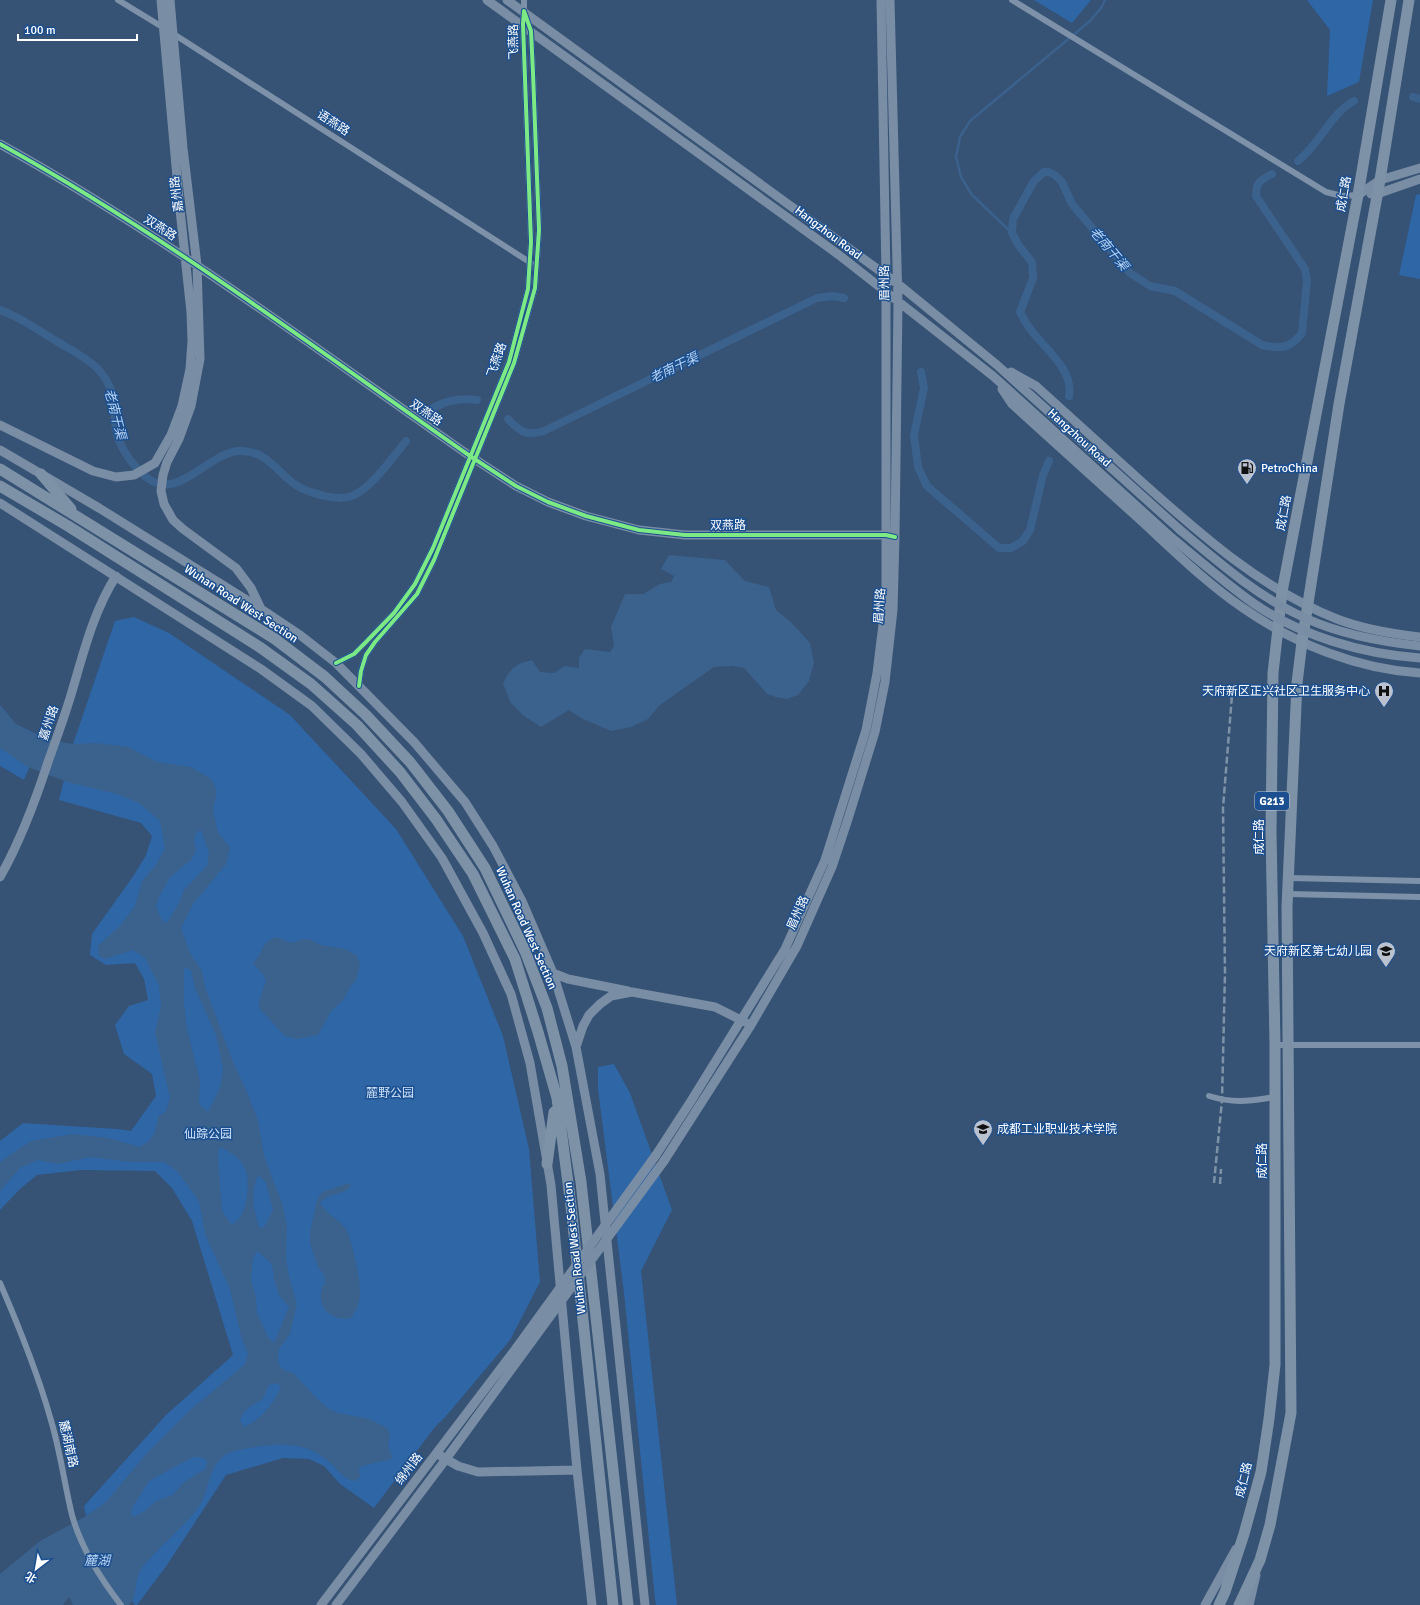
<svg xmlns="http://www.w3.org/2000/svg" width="1420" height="1605" font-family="Signika,'Noto Sans SC',sans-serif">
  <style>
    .green { fill: #2f66a5 }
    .water { fill: #3b618d; fill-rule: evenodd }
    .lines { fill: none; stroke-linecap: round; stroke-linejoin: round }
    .stream { stroke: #3b618d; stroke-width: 2.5 }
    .canal { stroke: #3b618d; stroke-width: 8 }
    .street { stroke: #7d92a8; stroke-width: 6 }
    .secondary { stroke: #798da4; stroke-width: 9 }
    .highway { stroke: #7e92a7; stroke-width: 11 }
    .rail { stroke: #7e92a7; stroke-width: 2.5; stroke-dasharray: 7 3; stroke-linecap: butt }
    .secondary-bridge { stroke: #798da4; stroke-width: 9 }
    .cycleway-casing { stroke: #1b4f8f; stroke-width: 6 }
    .cycleway { stroke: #7ce984; stroke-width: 4 }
    .labels { text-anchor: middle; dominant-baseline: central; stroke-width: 3; stroke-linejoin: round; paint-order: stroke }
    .shield { fill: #1b4f8f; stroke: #bbcadd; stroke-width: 1 }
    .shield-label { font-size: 11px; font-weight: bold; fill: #fff }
    .street-label { font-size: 12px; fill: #fff; stroke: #1b4f8f }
    .poi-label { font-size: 12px; fill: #fff; stroke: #1b4f8f; text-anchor: start }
    .park-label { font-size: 12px; fill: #cfe3fa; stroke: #1b4f8f }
    .water-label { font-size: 13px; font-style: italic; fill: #b5d3f5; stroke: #1b4f8f }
  </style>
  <rect width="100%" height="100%" fill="#365274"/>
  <path class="green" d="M1034 0H1091L1072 23Z
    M1307 0H1373L1359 82 1327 96 1330 30Z
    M1420 194V279L1399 275 1416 195Z
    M134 617 169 633 290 715 396 829 463 936 503 1036 529 1149 540 1282 510 1340 447 1415 435 1427 374 1508 340 1484 324 1466 309 1459 283 1458 226 1475 167 1565 137 1605H135L118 1580 86 1516 84 1506 166 1415 233 1355 192 1221 172 1188 155 1171 81 1170 37 1175 20 1189 0 1210V1141L23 1123 117 1129 131 1131 156 1096 152 1074 124 1054 115 1025 129 1006 148 1000 144 979 135 963 106 965 90 955 92 934 134 875 146 855 152 836 141 823 59 800 73 744 115 621Z
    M0 705 16 724 42 737 24 780 0 766Z
    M614 1064 630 1093 672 1210 641 1271 677 1605H656L655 1599 624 1293 598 1089V1067Z"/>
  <path class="water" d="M669 555 725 560 745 581 769 587 776 610 791 622 810 643 814 663 809 681 798 695 787 699 776 697 767 694 744 668 732 666 714 667 660 705 648 719 631 727 611 731 581 718 569 710 541 727 524 716 510 702 503 683C511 667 516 664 532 660L540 672 554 673 565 666 579 668V658L585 649 610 652 614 646 611 627 625 594H643L660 584 671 582 674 576 661 569Z
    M0 705 16 724 34 734 50 740 73 744 97 743 128 747 157 762 191 767 211 779 217 791 213 810 218 833 230 847 226 864 193 904 181 928 190 953 202 971 205 987 233 1062 246 1090 258 1120 264 1156 283 1206 287 1226 286 1257 289 1277 297 1304 290 1334 279 1349 278 1359 279 1365 284 1370 293 1373 317 1399 329 1409 338 1413 369 1419 387 1428 390 1434 388 1446 392 1456 391 1459 362 1466 359 1468 360 1477 356 1481C343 1480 338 1469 329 1462 317 1451 304 1446 288 1445 276 1444 234 1448 225 1455 207 1468 210 1491 198 1508 185 1525 168 1539 153 1555 149 1560 143 1565 140 1571 134 1583 138 1596 129 1605H73L70 1598H68L63 1605H0V1574L40 1541 86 1516 106 1502 148 1452 192 1408 205 1398 245 1364 248 1354 241 1336 230 1289 205 1234 199 1201 177 1171 164 1162H131L90 1157 58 1164 38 1160 20 1168 0 1191V1162L31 1141 73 1134 108 1138 140 1147 149 1141 155 1132 158 1117 166 1111 170 1098 155 1032 161 1007 159 985 145 958 133 950 105 959 99 956 98 946 119 927 135 906 142 881 156 865 165 848 160 821 139 803 117 794 67 782 28 767 0 748ZM201 830 209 853 207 866 184 890 178 905 167 923 162 921 156 906 160 895 170 877 191 860 196 851 194 840 197 832ZM184 967 191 970 195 988 216 1035 223 1069 220 1088 208 1112 199 1104 200 1081 187 1029 184 1003ZM219 1147C230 1151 242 1159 246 1171 250 1182 247 1209 239 1219 237 1221 234 1223 232 1225L222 1211 218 1158ZM259 1175 266 1183 273 1210 264 1227 260 1228C254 1214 249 1189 259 1175ZM257 1251 272 1264 274 1279 279 1295 289 1307 274 1343 268 1337 257 1313 256 1297 251 1280 253 1259ZM278 1383 281 1388C272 1405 262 1419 244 1427L240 1420C244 1409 252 1405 262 1400L269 1385ZM193 1457H199L206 1459 207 1462 205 1469 183 1483 173 1495 156 1501 145 1511 135 1516 131 1515 132 1508 149 1481Z
    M276 937 291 943 303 939 311 940 321 945 345 949 356 955 359 961 360 965 356 980 350 987 344 999 331 1011 318 1035 297 1039 285 1036 259 1008V1001L266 981 263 974 253 963C265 953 258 944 276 937Z
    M349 1183 351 1186C342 1196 329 1193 320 1202 325 1214 338 1218 346 1229 351 1237 362 1285 360 1295 359 1305 356 1311 351 1318 339 1321 322 1314 321 1299 320 1295 322 1290 322 1286L325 1284 324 1275 318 1267 310 1243V1233L317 1200 322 1192Z"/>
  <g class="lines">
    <path class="stream" d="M1012 233 972 195 961 177 956 157 960 137 970 121 1090 21 1101 8 1105 0"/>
    <path class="canal" d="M1413 97 1420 99
      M1298 161C1320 144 1330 114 1354 101
      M0 310C21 317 39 331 58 342 71 350 85 357 96 367 102 373 108 382 111 390 115 402 114 416 116 429 118 446 133 466 146 477 178 503 207 453 239 451 261 450 272 464 287 478 296 487 308 492 321 495 332 498 344 500 354 495 371 488 394 456 406 441
      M921 372 924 388 914 435 918 467 927 486 999 548H1011L1023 541 1030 530 1043 475 1049 461
      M1069 396C1074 368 1042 347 1028 326 1025 322 1023 317 1020 312L1033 278 1032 262 1019 246 1012 233 1013 219 1034 181 1044 172H1049L1055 175 1062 182 1072 204 1130 273 1150 286 1175 291 1262 345C1280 349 1290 349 1302 333L1307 281 1305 269 1256 196C1256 182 1260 180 1272 174
      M433 408C448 400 460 398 477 400
      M508 419C520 432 526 436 544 431L817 298 833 296 844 298"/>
    <path class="street" d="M118 0 164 28
      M1012 0 1326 192 1342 196 1358 195
      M524 11V0
      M172 33 531 263
      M336 663 354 654 366 642 394 613 415 584 433 548 509 362 528 289 531 242 523 24 524 11 531 31 533 73 539 230 535 288 514 363 434 560 417 594 375 642 366 655 361 671 359 686
      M1289 878 1420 881
      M1288 894 1420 897
      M1275 1045H1420
      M1209 1096C1235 1104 1249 1101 1275 1097
      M0 1283C19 1327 37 1371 50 1417 60 1449 64 1482 72 1515 81 1548 100 1578 121 1605"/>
    <path class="secondary" d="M170 0 183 148 197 265 200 359 191 406 179 439 167 462 163 475 161 491 164 504 173 520 183 529 236 568 251 588 261 609
      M487 0 839 255 993 376 1172 538
      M507 0 898 284 997 365 1179 529
      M0 144C165 235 316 349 470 456L516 486 548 502 586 516 639 530 685 535H886L893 536
      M1371 194H1377L1420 179
      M1358 195 1380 180 1420 168
      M1011 372 1036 386C1071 418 1107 450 1142 482 1200 534 1263 590 1337 619 1363 629 1392 634 1420 637
      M1002 389 1012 404C1054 442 1096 480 1138 518 1172 549 1205 582 1243 608 1295 644 1357 669 1420 673
      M0 425 93 471 116 477 134 475 155 463 171 435 182 406 190 369 192 341 191 312 180 210 161 0
      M0 450 99 508 261 609 300 635 336 663 414 742 465 802 493 846 522 901 553 973 576 1047 600 1174 645 1605
      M0 503 261 669 312 706 361 754 402 802 442 858 483 933 511 994 530 1063 551 1185 577 1470 592 1605
      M0 877C21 840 35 802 48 762 56 740 64 718 71 695 83 655 93 612 116 576
      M553 973 568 979 628 991
      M576 1047 583 1026 589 1015 600 1004 611 996 632 992 715 1007 745 1022
      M656 1155 691 1101 785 949 825 860 866 730 877 673 886 600V275L881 0
      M664 1161 751 1025 797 946 832 867 848 819 875 732 885 682 893 610 895 537 898 302 890 0
      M441 1456 458 1466 478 1472 577 1470
      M321 1605 517 1347
      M336 1605 446 1459 524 1352
      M1205 1605 1236 1549
      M1249 1605 1256 1575"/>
    <path class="highway" d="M0 469 275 639 325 677 366 715 410 762 448 811 485 868 525 951 547 1008 562 1066 581 1182 628 1605
      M41 474 71 509
      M0 486 68 526 261 648 311 684 357 725 400 772 436 819 473 874 515 959 538 1032 557 1098 571 1206 613 1605
      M547 1164 554 1112
      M1219 1605 1225 1592 1244 1534 1261 1472 1269 1419 1275 1365V1045L1271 831 1273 673 1282 592 1358 195 1391 0
      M1239 1605 1260 1560 1270 1525 1291 1413 1287 907 1297 683 1302 642 1339 404 1380 180 1409 0"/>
    <path class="rail" d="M1214 1183 1222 1100 1225 973 1223 808 1232 695
      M1220 1184 1221 1169"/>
    <path class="secondary-bridge" d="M1179 529C1218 562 1258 597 1305 618 1340 634 1382 642 1420 646
      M1172 538C1199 560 1225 583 1253 603 1301 636 1362 654 1420 658
      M517 1347 656 1155
      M524 1352 664 1161"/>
    <g class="cycleway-casing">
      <path id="cycleway" d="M0 144C165 235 316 349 470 456L516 486 548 502 586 516 639 530 685 535H886L895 537
        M336 663 354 654 366 642 394 613 415 584 433 548 509 362 528 289 531 242 523 24 524 11 531 31 533 73 539 230 535 288 514 363 434 560 417 594 375 642 366 655 361 671 359 686"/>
    </g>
    <use href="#cycleway" class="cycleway"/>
  </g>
  <defs>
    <g id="fuel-pin" transform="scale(1)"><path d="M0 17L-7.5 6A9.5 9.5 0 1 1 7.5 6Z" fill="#b9c2ce" stroke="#1b4f8f"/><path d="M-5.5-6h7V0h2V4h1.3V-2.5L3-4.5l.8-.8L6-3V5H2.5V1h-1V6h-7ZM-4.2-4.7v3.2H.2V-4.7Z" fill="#111"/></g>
    <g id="hospital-pin" transform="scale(1)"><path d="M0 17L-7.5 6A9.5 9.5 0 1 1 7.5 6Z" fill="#b9c2ce" stroke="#1b4f8f"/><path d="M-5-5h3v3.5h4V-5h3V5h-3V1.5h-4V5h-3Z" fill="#111"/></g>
    <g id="school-pin" transform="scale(1)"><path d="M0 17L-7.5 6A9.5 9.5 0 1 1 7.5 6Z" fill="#b9c2ce" stroke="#1b4f8f"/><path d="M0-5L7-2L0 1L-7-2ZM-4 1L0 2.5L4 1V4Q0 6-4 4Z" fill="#111"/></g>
  </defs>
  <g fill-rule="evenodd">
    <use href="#fuel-pin" x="1247" y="468"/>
    <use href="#hospital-pin" x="1384" y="691"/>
    <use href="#school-pin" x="1386" y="951"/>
    <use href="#school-pin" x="983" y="1129"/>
  </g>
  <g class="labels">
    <rect class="shield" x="1255" y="792" width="34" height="18" rx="3"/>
    <g class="shield-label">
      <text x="1272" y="801">G213</text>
    </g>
    <g class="street-label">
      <text transform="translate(514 42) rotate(-91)">飞燕路</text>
      <text transform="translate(333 123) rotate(33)">语燕路</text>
      <text transform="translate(177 194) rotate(-97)">嘉州路</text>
      <text transform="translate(1344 194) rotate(-80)">成仁路</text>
      <text transform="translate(160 228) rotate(33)">双燕路</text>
      <text transform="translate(828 233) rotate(37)">Hangzhou Road</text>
      <text transform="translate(885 283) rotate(-91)">眉州路</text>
      <text transform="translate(497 360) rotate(-71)">飞燕路</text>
      <text transform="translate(426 413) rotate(35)">双燕路</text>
      <text transform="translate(1079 438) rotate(42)">Hangzhou Road</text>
      <text transform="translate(1284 513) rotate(-79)">成仁路</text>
      <text x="728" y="525">双燕路</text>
      <text transform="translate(241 604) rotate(33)">Wuhan Road West Section</text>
      <text transform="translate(880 606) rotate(-86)">眉州路</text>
      <text transform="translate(49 723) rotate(-71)">嘉州路</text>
      <text transform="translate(1259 837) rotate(-90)">成仁路</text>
      <text transform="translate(798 913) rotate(-66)">眉州路</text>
      <text transform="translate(526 928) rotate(66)">Wuhan Road West Section</text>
      <text transform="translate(1262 1161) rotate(-90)">成仁路</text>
      <text transform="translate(575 1248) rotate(-96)">Wuhan Road West Section</text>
      <text transform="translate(68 1444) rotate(77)">麓湖南路</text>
      <text transform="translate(409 1469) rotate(-53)">绵州路</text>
      <text transform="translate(1244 1480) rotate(-76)">成仁路</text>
    </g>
    <g class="poi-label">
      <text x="1261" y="468">PetroChina</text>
      <text x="1370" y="691" text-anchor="end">天府新区正兴社区卫生服务中心</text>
      <text x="1372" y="951" text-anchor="end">天府新区第七幼儿园</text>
      <text x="997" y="1129">成都工业职业技术学院</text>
    </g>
    <g class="park-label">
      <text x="390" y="1093">麓野公园</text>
      <text x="208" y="1134">仙踪公园</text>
    </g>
    <g class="water-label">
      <text transform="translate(1109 249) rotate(50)">老南干渠</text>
      <text transform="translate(674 368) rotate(-26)">老南干渠</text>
      <text transform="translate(115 414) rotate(76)">老南干渠</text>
      <text x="97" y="1561">麓湖</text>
    </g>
  </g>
  <g transform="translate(36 1569) rotate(211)" stroke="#1b4f8f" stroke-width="3" paint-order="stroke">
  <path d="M0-3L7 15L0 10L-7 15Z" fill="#ffffff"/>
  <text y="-6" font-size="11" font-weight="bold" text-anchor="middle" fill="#ffffff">北</text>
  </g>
  <path d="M18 34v6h119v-6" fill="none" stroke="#ffffff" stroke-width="2"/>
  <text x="24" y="34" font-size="12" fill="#ffffff" stroke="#1b4f8f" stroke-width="3" paint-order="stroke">100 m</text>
</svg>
